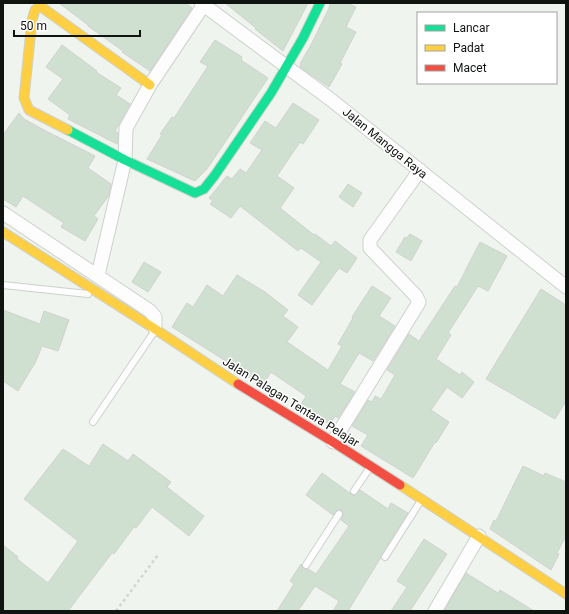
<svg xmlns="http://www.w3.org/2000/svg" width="569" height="614" font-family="Roboto,sans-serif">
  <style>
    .building { fill: #d0e0d0; stroke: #cfd2cf }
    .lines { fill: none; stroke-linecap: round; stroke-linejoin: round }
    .lane-casing { stroke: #cdd1cd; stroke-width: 8 }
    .street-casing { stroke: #cdd1cd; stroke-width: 15 }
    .fast-casing { stroke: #cdd1cd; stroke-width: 11 }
    .slow-casing { stroke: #cdd1cd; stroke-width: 11 }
    .jam-casing { stroke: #cdd1cd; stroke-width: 11 }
    .path { stroke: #d4d5d4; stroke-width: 2.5; stroke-dasharray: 3 3; stroke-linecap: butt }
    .lane { stroke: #fdfdfd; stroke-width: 6 }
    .street { stroke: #fdfdfd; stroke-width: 13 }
    .fast { stroke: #16e098; stroke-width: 9 }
    .slow { stroke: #ffcf43; stroke-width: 9 }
    .jam { stroke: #f24e42; stroke-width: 9 }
    .labels { text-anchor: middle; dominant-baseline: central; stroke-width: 3; stroke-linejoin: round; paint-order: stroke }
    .street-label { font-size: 12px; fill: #101410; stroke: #fff }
  </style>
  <rect width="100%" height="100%" fill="#eff4ef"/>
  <path class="building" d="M59 3H186L192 8 150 71 122 52 123 51 88 26V25Z
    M225 3H308L283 51 255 29 256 28Z
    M330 3H347L356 7 346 27 356 32 340 63 342 64 329 87 300 67 301 64H300L312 43 329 8Z
    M215 40 242 57 241 60 268 78 207 169 195 181 147 159 162 135 160 134 172 117 174 118 208 66 200 62Z
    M62 45 97 71 96 72 121 88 116 95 130 104 115 131 118 133 117 144 68 119 70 115 48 99 63 79 46 67Z
    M293 103 319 120 303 144 300 142 277 176 294 188 280 208 314 235 315 234 331 246 335 241 357 258 347 273 339 268 312 305 298 295 321 262 301 248 298 251 240 206 231 218 210 204 213 201 209 198 227 176 232 179 240 169 246 173 262 150 250 143 265 121 276 128Z
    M19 113 24 119 44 130 95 156 88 168 111 184 109 195 94 216 98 219 85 241 61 227 64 223 23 196 16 207 3 199V135Z
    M348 184 362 193 353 207 339 197Z
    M410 234 422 241 411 261 396 252 405 237 407 238Z
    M480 242 507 256 488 291 478 286 448 333 451 335 436 359 460 375 462 372 474 382 462 398 447 387 431 410 449 422 436 443 435 442 413 478 361 446 368 435 352 426 368 400 372 402 375 396 381 399 395 375 387 370 409 334 419 341 455 286 457 287Z
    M144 262 161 272 148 292 132 282Z
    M237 275 265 292 288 310 283 316 298 327 287 342 328 370 342 346 338 344 353 318 352 317 372 286 391 298 379 316 395 326 373 361 359 353 340 384 355 392 338 418 335 416 330 425 300 406 306 396 271 372 263 385 259 383V384L229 364V363L172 327 187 303 193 307 207 285 223 296Z
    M541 289 566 305V401L555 419 486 379Z
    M3 310 40 324 44 311 69 320 58 351 42 346 35 363 18 391 3 381Z
    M103 444 128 461 133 454 171 482 167 487 204 516 189 536 152 507 136 528 134 527 114 554 112 553 68 611H3V545L18 557 17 559 48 583 78 541 24 499 63 449 89 466Z
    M523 466 544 476 545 473 566 482V536L557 553 559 554 551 570 490 529 494 520 496 521Z
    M322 473 354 496 360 490 388 509 391 503 408 513 348 611H333L339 601 315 586 298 611H277L294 584 290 581 301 564 303 569H308L316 574 349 526 341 520 343 515 342 510H337L333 515 306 495Z
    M424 539 447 554 410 611H391L407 587 397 581Z
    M466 573 498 593 500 590 534 611H444Z"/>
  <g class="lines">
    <g class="lane-casing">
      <path id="lane" d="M3 285 88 294
        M93 422 154 332
        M354 491 369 469
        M385 557 420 502
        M306 565 339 514"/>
    </g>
    <g class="street-casing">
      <path id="street" d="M201 3 330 99 566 287
        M3 213 150 311 155 317V329
        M98 275 125 160 126 128 150 85 205 3
        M333 442 418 304 419 302 416 296 370 248V240L420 170
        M435 611 479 536"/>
    </g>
    <g class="fast-casing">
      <path id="fast" d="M68 130 125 160 195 193 204 189 215 175 271 93 303 38 320 3"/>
    </g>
    <g class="slow-casing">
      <path id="slow" d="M68 130 29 110 24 98 32 20 35 10 40 6 150 85
        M3 232 155 329 238 384
        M400 485 566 594"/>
    </g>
    <g class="jam-casing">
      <path id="jam" d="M238 384 333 442 400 485"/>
    </g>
    <path class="path" d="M116 611 158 555"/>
    <use href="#lane" class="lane"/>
    <use href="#street" class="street"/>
    <use href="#fast" class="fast"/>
    <use href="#slow" class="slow"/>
    <use href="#jam" class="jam"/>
  </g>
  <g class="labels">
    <g class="street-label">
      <text transform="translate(385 143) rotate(39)">Jalan Mangga Raya</text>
      <text transform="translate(291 402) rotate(32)">Jalan Palagan Tentara Pelajar</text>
    </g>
  </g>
  <rect width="569" height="614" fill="none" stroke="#101410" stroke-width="8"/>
  <rect x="417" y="12" width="140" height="72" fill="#ffffff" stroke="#9fa19f"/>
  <rect x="425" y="25" width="20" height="6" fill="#16e098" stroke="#9fa19f"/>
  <text x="453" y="32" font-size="12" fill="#101410">Lancar</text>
  <rect x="425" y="45" width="20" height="6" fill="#ffcf43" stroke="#9fa19f"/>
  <text x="453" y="52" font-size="12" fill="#101410">Padat</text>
  <rect x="425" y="65" width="20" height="6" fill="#f24e42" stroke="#9fa19f"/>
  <text x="453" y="72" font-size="12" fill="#101410">Macet</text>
  <path d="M14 30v6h126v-6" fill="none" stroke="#101410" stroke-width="2"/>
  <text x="20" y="30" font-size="12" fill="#101410" stroke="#ffffff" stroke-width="3" paint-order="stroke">50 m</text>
</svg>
